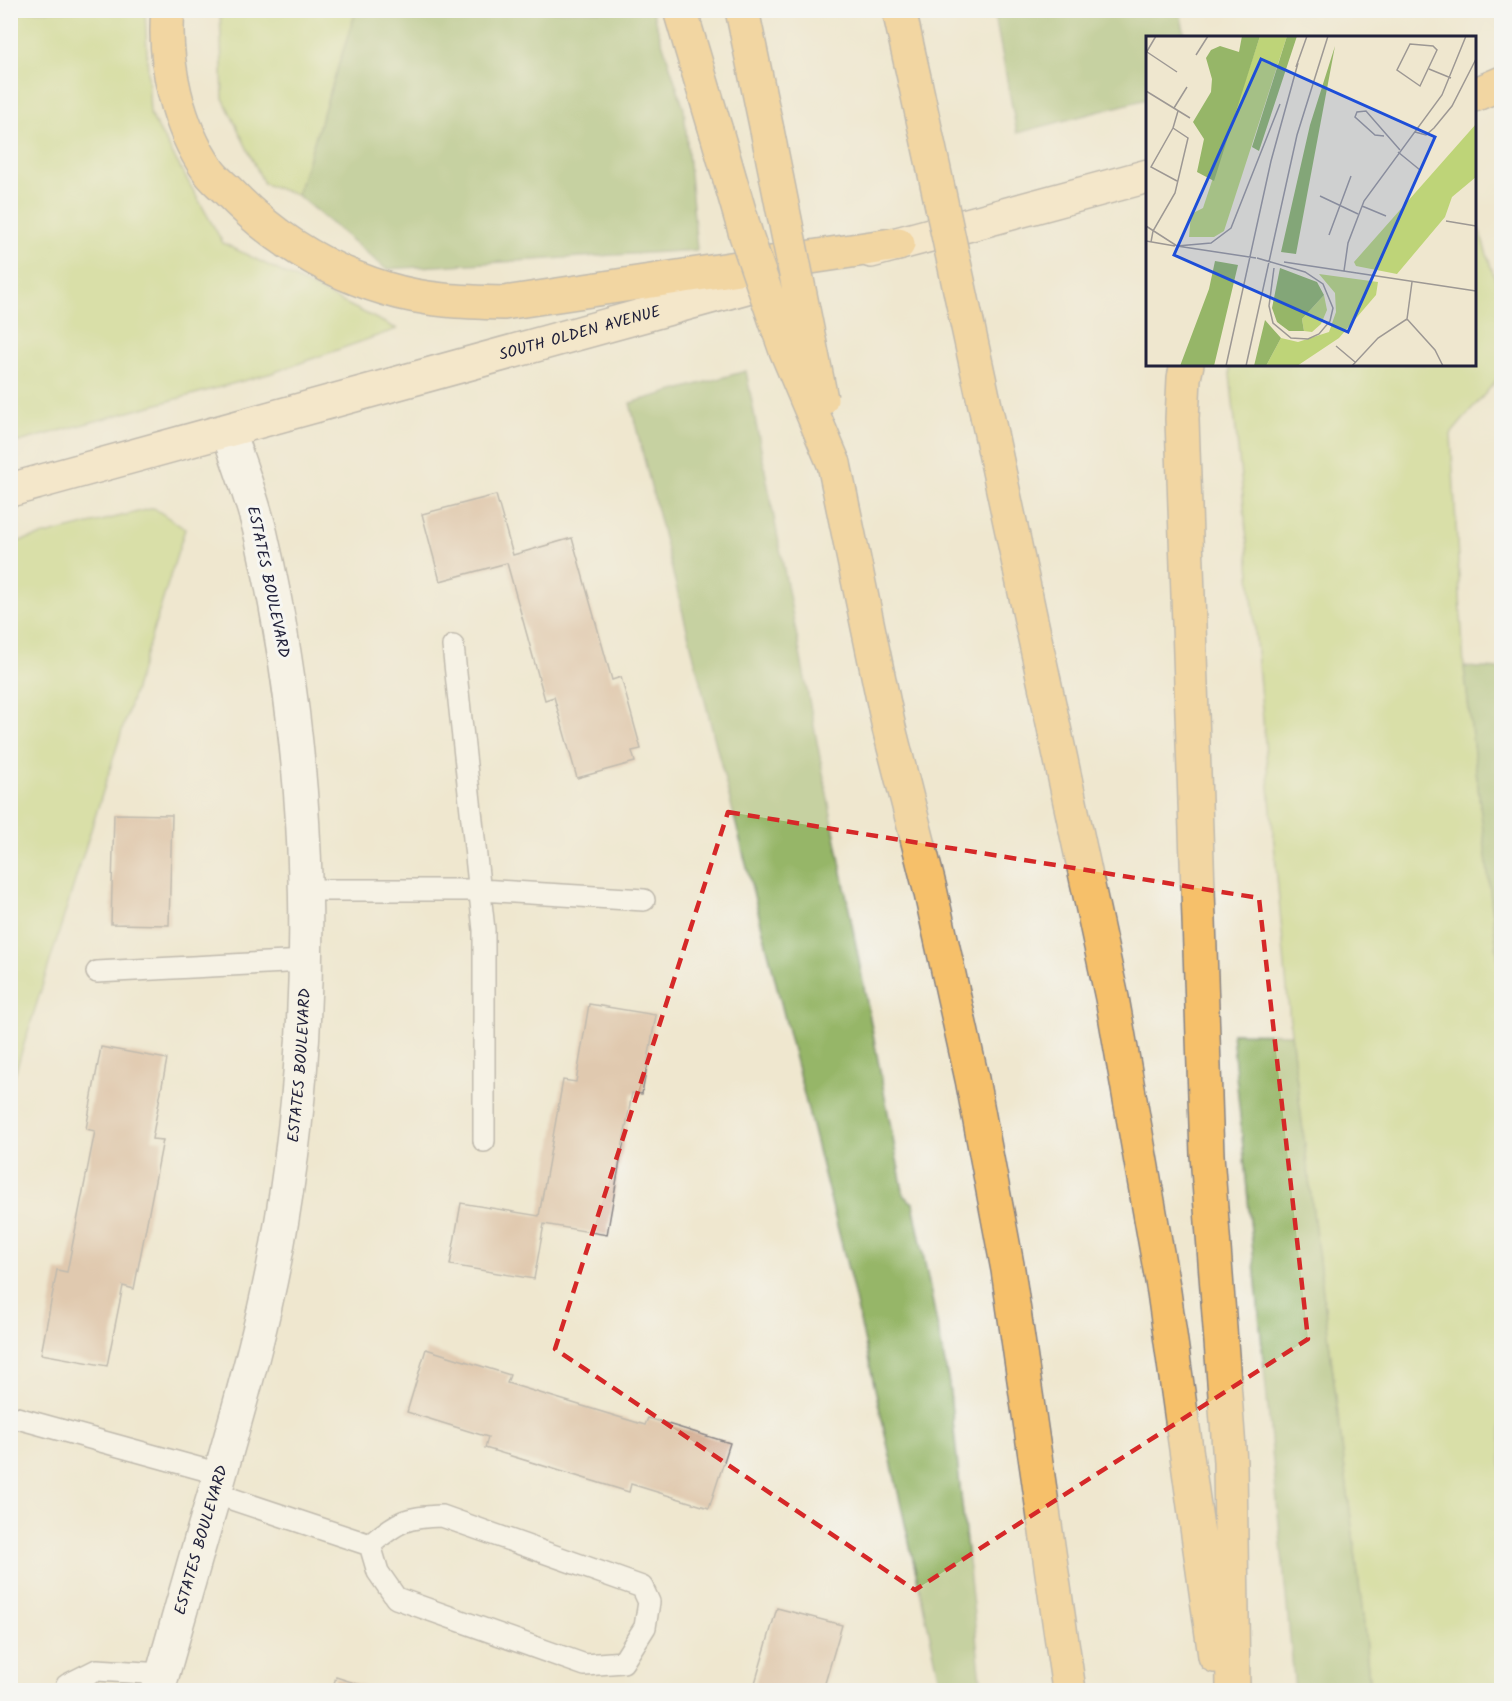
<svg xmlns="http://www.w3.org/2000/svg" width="1512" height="1701" font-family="Kalam,sans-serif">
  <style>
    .green { fill: #bed478; stroke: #707b5a; stroke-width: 1.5 }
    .forest { fill: #96b668; stroke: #5c6c52; stroke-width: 1.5 }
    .building { fill: #cfa487 }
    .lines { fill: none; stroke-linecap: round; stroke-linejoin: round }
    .lane-casing { stroke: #888485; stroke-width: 24 }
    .street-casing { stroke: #888485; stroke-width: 36 }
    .secondary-casing { stroke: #888485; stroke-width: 36 }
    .highway-casing { stroke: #888485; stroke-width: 36 }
    .lane { stroke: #fff; stroke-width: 21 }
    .street { stroke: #fff; stroke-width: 33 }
    .secondary { stroke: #fbe6c4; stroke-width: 33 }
    .highway { stroke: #f6c06b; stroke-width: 33 }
    .highway-bridge-casing { stroke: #888485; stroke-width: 36; stroke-linecap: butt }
    .highway-bridge { stroke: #f6c06b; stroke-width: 33 }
    .marked { fill: none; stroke: #d62828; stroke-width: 4.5; stroke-dasharray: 12 8; stroke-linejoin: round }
    .labels { text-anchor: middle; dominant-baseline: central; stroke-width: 6; stroke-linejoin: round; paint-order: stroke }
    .street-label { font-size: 16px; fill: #22223b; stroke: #f6f6f2 }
    .inset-road { fill: none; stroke: #9d9894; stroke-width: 1.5 }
    .view { fill: #1d4ed8; fill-opacity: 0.15; stroke: #1d4ed8; stroke-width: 3 }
    .inset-edge { fill: none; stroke: #22223b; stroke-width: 3 }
  </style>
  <rect width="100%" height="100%" fill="#f6f6f2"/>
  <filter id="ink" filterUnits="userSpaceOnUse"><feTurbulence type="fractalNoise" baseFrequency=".0167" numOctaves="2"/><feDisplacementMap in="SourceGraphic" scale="12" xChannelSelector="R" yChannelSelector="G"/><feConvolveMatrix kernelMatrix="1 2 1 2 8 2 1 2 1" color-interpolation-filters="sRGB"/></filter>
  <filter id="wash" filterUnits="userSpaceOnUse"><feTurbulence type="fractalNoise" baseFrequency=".008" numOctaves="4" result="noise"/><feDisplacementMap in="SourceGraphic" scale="24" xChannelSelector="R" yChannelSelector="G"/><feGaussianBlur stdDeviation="1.35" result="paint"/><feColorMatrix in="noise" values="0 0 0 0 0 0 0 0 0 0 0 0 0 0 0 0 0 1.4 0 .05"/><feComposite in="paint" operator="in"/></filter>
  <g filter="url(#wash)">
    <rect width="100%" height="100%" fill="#efe7cf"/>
    <path class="green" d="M20 11H145L150 114 223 243 397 329 272 373 11 444 10 42Z
      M220 11H356L297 195 264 184 223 98Z
      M1475 218 1501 297V375L1451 434 1464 667 1502 986 1501 1690H1370L1363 1616 1291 1034 1243 496 1229 365 1474 364Z
      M154 508 185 529 11 1086V543Z"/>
    <path class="forest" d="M356 11H652L684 109 697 250 386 269 297 195Z
      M994 11H1180L1185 37 1148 38 1147 99 1017 133Z
      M746 371 904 1196 913 1203 949 1384 982 1690H942L852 1285 630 403Z
      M1464 667 1501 669V986Z
      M1232 1033 1291 1034 1363 1616 1370 1690H1295Z"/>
    <g id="blocks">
      <path class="building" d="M496 495 513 555 572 538 612 680 621 677 641 749 632 751 635 762 577 778 554 697 545 700 507 563 440 581 422 514Z
        M114 814 172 815 169 925 111 924Z
        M589 1004 656 1015 642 1094 632 1093 607 1235 544 1224 534 1279 450 1265 461 1203 539 1216 563 1080 576 1082Z
        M101 1047 167 1059 152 1139 163 1140 134 1289 123 1286 107 1366 41 1354 57 1270 67 1272 95 1131 86 1129Z
        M426 1349 510 1375 507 1383 645 1425 648 1418 730 1443 709 1508 631 1484 629 1492 485 1448 488 1437 407 1412Z
        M777 1608 842 1625 823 1690H753Z
        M336 1677 376 1690H332Z"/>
    </g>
  </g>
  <g filter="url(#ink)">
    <use href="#blocks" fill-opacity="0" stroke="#888485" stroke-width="1.5"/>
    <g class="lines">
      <g class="lane-casing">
        <path id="lane" d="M453 646 484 930V1141
          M306 890H480L644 900
          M97 972 305 961
          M10 1416 220 1474
          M214 1493 370 1545
          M442 1516 642 1587 649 1602 645 1627 623 1662 585 1665 396 1598 378 1572 370 1545C398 1521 406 1517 442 1516Z
          M65 1690 67 1685 97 1670 162 1674"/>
      </g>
      <g class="street-casing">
        <g id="street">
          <path id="s1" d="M158 1690C177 1624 195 1558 215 1492 238 1411 262 1330 277 1248 320 1013 315 768 261 535 253 500 239 465 228 431"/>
        </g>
      </g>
      <g class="secondary-casing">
        <g id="secondary">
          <path d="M871 251 1148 176"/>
          <path id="s2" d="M10 490 790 275"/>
        </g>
      </g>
      <g class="highway-casing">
        <path id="highway" d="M168 10C163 63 178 127 208 170 213 178 221 184 227 190 271 236 326 271 387 289 426 301 465 302 504 303L898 244
          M680 10 716 131
          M742 10 767 130
          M899 10 915 82
          M1474 95 1502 83
          M1187 364 1184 378 1182 419 1207 1155 1230 1462 1233 1690
          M987 415 1112 998 1164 1292 1215 1656
          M834 464 889 728 930 889 972 1079 1008 1270 1069 1690"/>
      </g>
      <use href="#lane" class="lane"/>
      <use href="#street" class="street"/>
      <use href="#secondary" class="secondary"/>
      <use href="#highway" class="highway"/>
      <g class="highway-bridge-casing">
        <path id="highway-bridge" d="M915 82 987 415
          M767 130 821 399
          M716 131 746 235 785 348 834 464"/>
      </g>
      <use href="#highway-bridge" class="highway-bridge"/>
    </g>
  </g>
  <path d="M0 0H1512V1701H0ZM728 812 1259 898 1308 1339 915 1590 555 1349Z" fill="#efe7cf" fill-opacity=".55" fill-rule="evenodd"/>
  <path class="marked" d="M728 812 1259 898 1308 1339 915 1590 555 1349Z"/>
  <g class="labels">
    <g class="street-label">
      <text stroke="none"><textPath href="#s2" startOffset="591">SOUTH OLDEN AVENUE</textPath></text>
      <text transform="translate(268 582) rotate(78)">ESTATES BOULEVARD</text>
      <text stroke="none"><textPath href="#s1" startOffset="642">ESTATES BOULEVARD</textPath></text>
      <text stroke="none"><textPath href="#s1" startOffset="156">ESTATES BOULEVARD</textPath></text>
    </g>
  </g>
  <g transform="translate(1146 36)">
    <rect width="330" height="330" fill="#efe7cf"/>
    <path d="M114 0H141L78 195 68 201H43L45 178 57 172ZM330 88V141L306 161 299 181 251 238 210 230 208 226ZM173 238 232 246 230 259 193 302 151 330H120L135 302 152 306 183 296 190 276 189 257ZM178 259 181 274 175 288 166 296 158 295 156 283Z" fill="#bed478"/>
    <path d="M96 0H114L68 145 51 136 58 103 47 86 65 56 66 43 60 22 65 14 74 10 93 16ZM141 0H151L113 115 106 111ZM189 10 150 218 135 216 164 89ZM69 225 92 229 68 330H34L63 253ZM134 232 171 246 178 259 156 283 158 295H143L131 286 126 272ZM119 284 135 302 120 330H108Z" fill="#96b668"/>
    <path class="inset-road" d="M264 8 287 10 291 14 274 50 251 34ZM1 16 31 36M0 17 10 0M50 19 62 0M150 31 161 0M283 33 305 42M0 55 44 82M28 72 41 51M27 92 5 131 31 145M269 96 280 99 288 92 306 70 330 23M238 100 229 99 209 81 211 76 220 75 254 114M252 116 274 134M174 160 212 178M216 170 240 180M300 185 330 190M0 190 31 210 110 222M183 199 205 140M0 205 29 210M5 206 7 195 29 157 42 102 27 92 32 75M31 210 65 207 85 192 134 68M111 222 159 236 177 248 187 272 184 285 173 298 162 303 145 302 127 287 123 270 128 232M138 226 330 255M198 235 202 207 218 165 296 59 320 0M261 283 289 314 297 330M190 310 209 326M80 330 125 125 152 27M100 330 151 99 182 0M206 330 232 302 261 283 266 246"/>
    <path class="view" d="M115 23 289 101 202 296 28 219Z"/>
    <rect width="330" height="330" class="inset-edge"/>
  </g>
  <rect width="1512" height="1701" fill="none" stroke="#f6f6f2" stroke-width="36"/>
</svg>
